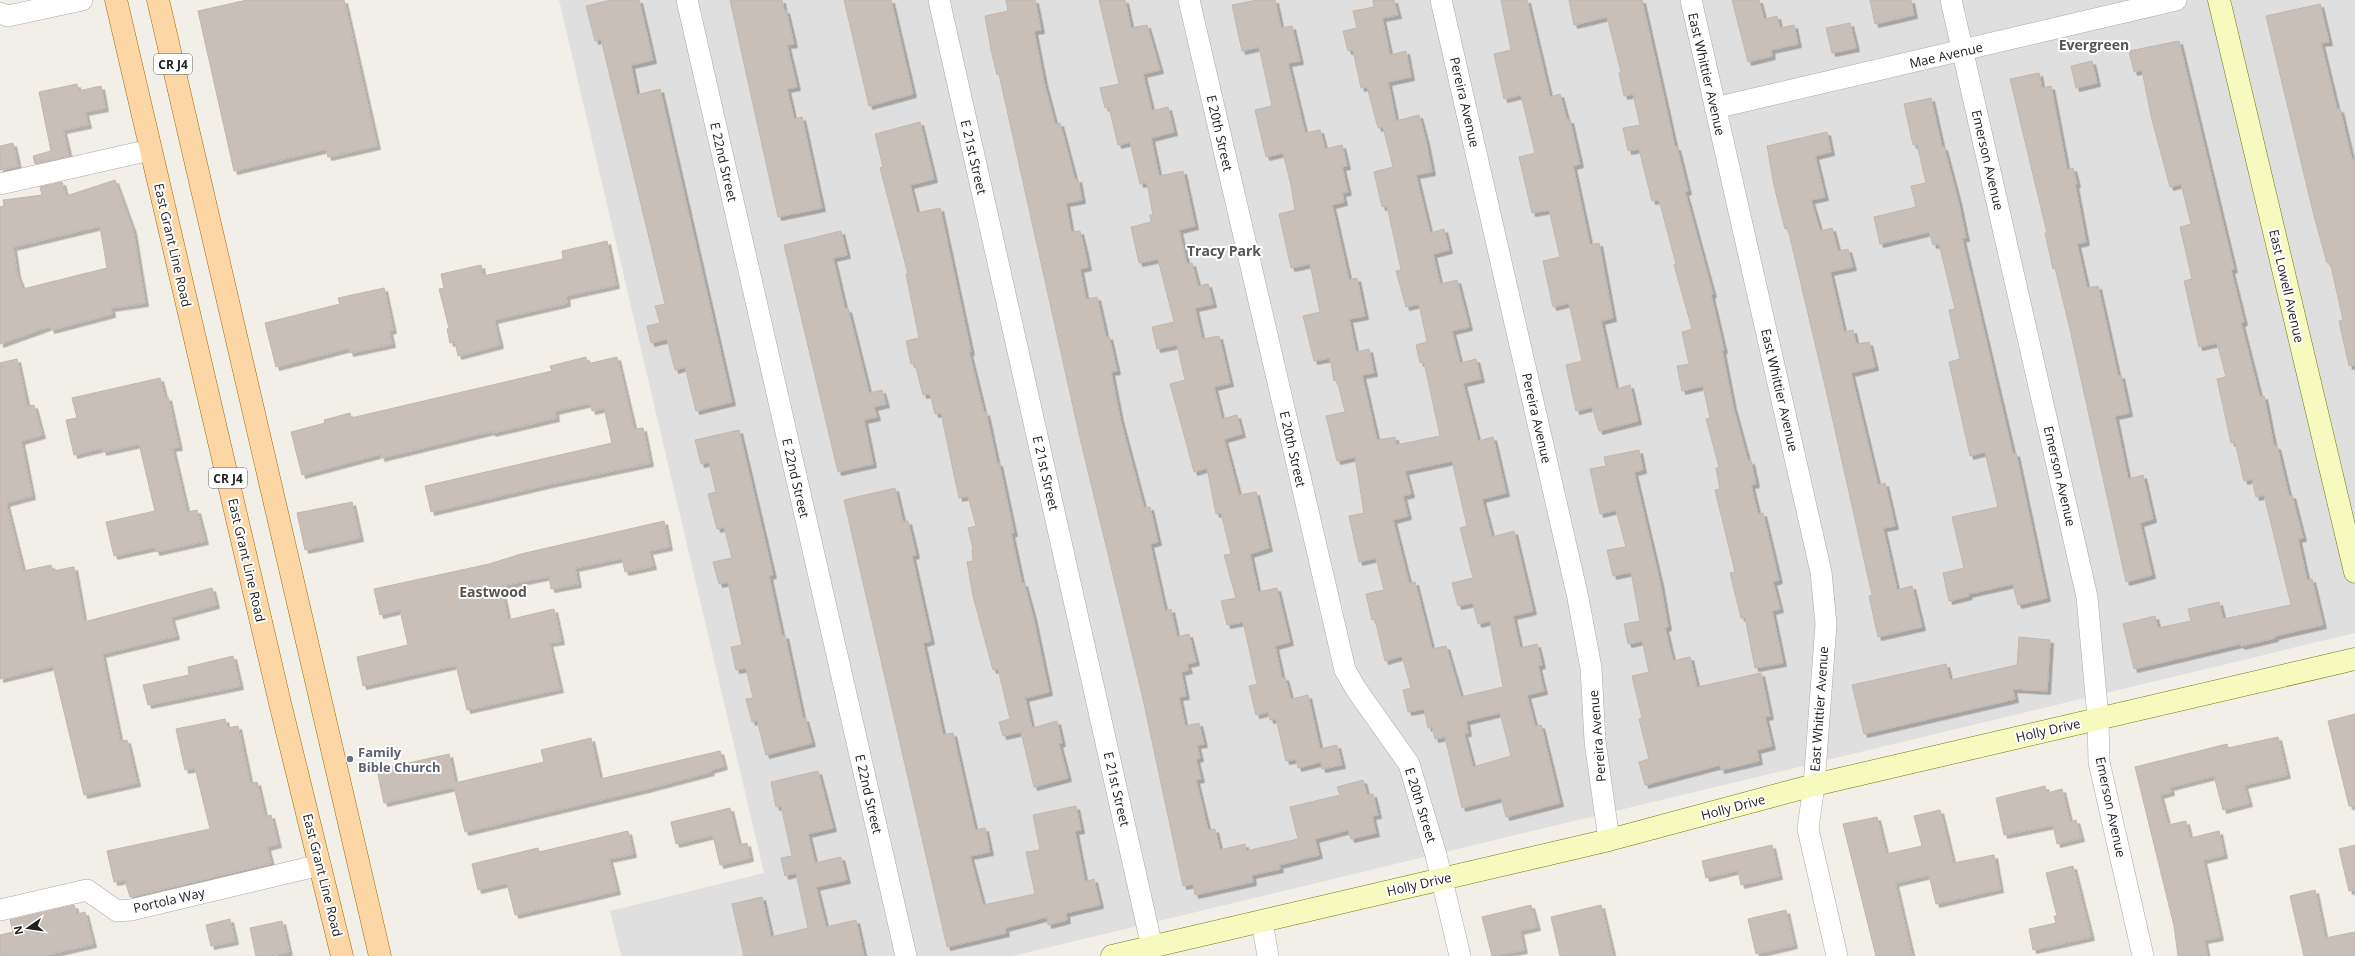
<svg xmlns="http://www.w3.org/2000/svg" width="2355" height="956" font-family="'Open Sans',sans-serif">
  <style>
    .residential { fill: #e0dfdf }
    .building { fill: #c7bfb8; stroke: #c4b6ab; fill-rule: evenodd; filter: url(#shadow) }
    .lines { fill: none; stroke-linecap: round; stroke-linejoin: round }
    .street-casing { stroke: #a9a9a9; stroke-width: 22 }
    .secondary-casing { stroke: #707d05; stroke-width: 23 }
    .primary-casing { stroke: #a06b00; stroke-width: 23 }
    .street { stroke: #fff; stroke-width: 21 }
    .secondary { stroke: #f7fabf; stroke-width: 22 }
    .primary { stroke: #fcd6a4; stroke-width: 22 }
    .worship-dot { fill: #6b7280; stroke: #fff; stroke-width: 1.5 }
    .labels { text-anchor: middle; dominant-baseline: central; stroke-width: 4; stroke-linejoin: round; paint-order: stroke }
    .shield { fill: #fff; stroke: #646464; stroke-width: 1 }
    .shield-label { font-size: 12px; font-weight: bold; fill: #222 }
    .street-label { font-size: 13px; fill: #222; stroke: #fff }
    .worship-label { font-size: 13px; font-weight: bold; fill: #5b616d; stroke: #fff; text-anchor: start }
    .neighbourhood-label { font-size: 14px; font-weight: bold; fill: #555; stroke: #fff }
  </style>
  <defs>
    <filter id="shadow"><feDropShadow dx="3.5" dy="3.5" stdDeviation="0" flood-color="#0004"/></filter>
  </defs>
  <rect width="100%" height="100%" fill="#f2efe9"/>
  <path class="residential" d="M559 0H2355V633L1013 956H621L610 911 764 873Z"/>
  <path class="building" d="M247 0H344L377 146 328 157 326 149 234 171 198 11Z
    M611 0H639L653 60 631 65 637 95 660 89 732 402 696 411 685 367 675 370 667 339 651 343 647 326 660 323 655 306 665 304 601 39 595 41 586 6Z
    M730 0H782L784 11 786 10 794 44 787 45 797 87 787 89 794 119 802 117 822 208 778 217Z
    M844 0H891L913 94 869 106Z
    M1006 0H1035L1041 30 1034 31 1044 82 1055 124 1060 123 1075 180 1078 179 1082 200 1066 203 1071 232 1080 231 1085 252 1088 267 1080 269 1086 299 1097 297 1106 337 1109 336 1117 371 1111 372 1120 418 1144 508 1150 507 1158 542 1150 544 1165 611 1171 609 1177 637 1189 634 1196 662 1187 664 1189 670 1181 672 1186 696 1179 697 1185 726 1199 723 1204 744 1197 745 1200 758 1196 759 1201 779 1196 780 1208 830 1215 829 1220 850 1245 844 1246 851 1298 839 1290 807 1340 795 1337 787 1363 780 1367 795 1373 794 1378 815 1372 816 1376 833 1351 839 1348 830 1315 839 1319 855 1279 865 1280 869 1252 875 1253 882 1195 895 1193 884 1183 886 1143 699 1080 438 999 74 997 75 991 50 985 16 1008 11Z
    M1099 0H1125L1131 28 1147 25 1160 70 1143 74 1152 111 1168 107 1174 132 1151 138 1159 176 1183 171 1195 226 1179 230 1187 264 1192 263 1198 286 1208 284 1213 304 1195 308 1202 339 1219 336 1230 383 1214 387 1222 419 1237 415 1242 434 1224 439 1239 495 1256 492 1269 548 1250 554 1258 592 1277 588 1290 642 1275 646 1282 678 1285 677 1291 699 1308 695 1320 749 1337 745 1342 765 1322 769 1321 762 1298 768 1296 759 1286 761 1276 719 1270 720 1268 712 1256 715 1249 686 1257 684 1243 622 1227 625 1221 601 1236 598 1224 555 1231 554 1221 513 1216 514 1207 468 1194 472 1180 420 1170 384 1185 380 1177 345 1157 349 1152 327 1174 322 1158 259 1139 263 1131 227 1151 222 1150 215H1153L1147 183 1140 184 1130 142 1118 145 1109 107 1105 108 1100 88 1119 84Z
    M1257 0H1275L1281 28 1292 26 1300 61 1288 63 1305 133 1320 130 1325 149 1342 145 1347 166 1342 167 1348 192 1342 193 1344 202 1332 205 1349 280 1357 278 1365 316 1349 319 1356 352 1369 349 1374 373 1362 375 1377 440 1395 437 1396 445 1440 436 1424 362 1420 363 1416 345 1427 342 1419 304 1406 307 1396 271 1401 270 1387 206 1382 207 1374 172 1393 167 1383 127 1378 128 1367 87 1361 88 1353 50 1348 51 1343 31 1357 28 1353 11 1374 7 1373 0H1394L1398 15 1382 18 1390 55 1406 51 1411 77 1388 82 1396 121 1419 115 1426 141 1432 172 1416 175 1430 233 1444 229 1449 250 1433 254 1440 284 1457 280 1464 307 1469 327 1452 331 1460 363 1476 359 1481 379 1463 383 1478 441 1493 437 1506 493 1482 499 1492 537 1514 531 1533 611 1513 616 1520 648 1537 644 1542 665 1538 666 1544 691 1527 695 1535 726 1541 725 1560 803 1506 817 1501 798 1462 808 1445 737 1435 739 1432 727 1428 728 1424 709 1408 712 1403 690 1411 688 1402 656 1385 661 1375 619 1372 620 1366 594 1384 590 1376 558 1359 562 1349 516 1364 513 1355 457 1337 461 1326 416 1345 412 1337 380 1334 381 1330 358 1314 361 1303 316 1320 312 1310 264 1291 268 1279 214 1295 210 1291 185 1283 153 1266 157 1255 110 1272 106 1259 47 1242 51 1232 5ZM1452 461 1467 526 1460 528 1473 578 1452 583 1458 606 1473 603 1478 624 1490 621 1503 687 1461 697 1446 646 1432 649 1415 582 1409 583 1393 520 1408 516 1403 496 1411 494 1405 471ZM1500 713 1511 756 1473 767 1464 733H1468L1466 721Z
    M1501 0H1527L1550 97 1560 94 1567 120H1570L1580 164 1573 166 1590 245 1599 243 1613 318 1601 321 1616 389 1630 385 1638 421 1599 431 1592 407 1576 411 1566 365 1582 361 1569 303 1553 307 1543 261 1560 257 1549 210 1532 213 1519 157 1535 153 1521 95 1504 99 1494 54 1511 50Z
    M1569 0H1642L1675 147H1677L1688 191 1685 192 1713 294 1711 295 1724 350H1722L1733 406 1748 461H1751L1756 484 1751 485 1758 514 1763 513 1779 580 1773 582 1780 609 1772 611 1783 663 1755 668 1745 617 1741 618 1730 573 1735 572 1715 490 1720 489 1716 468 1719 467 1706 419 1710 418 1703 386 1682 391 1677 366 1689 364 1682 332 1692 329 1674 265 1676 264 1659 200 1652 201 1639 149 1628 151 1623 128 1640 125 1633 94 1624 96 1619 73 1621 72 1607 17 1574 25Z
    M1732 0H1759L1764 19 1777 16 1780 28 1794 25 1798 44 1771 50 1772 56 1748 62Z
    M1870 0H1911L1914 15 1875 24Z
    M2320 4 2329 42 2321 43 2337 109H2340L2352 160H2355V365L2349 366 2339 321 2343 320 2330 262 2327 263 2313 212 2266 16Z
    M1850 23 1856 48 1832 53 1826 28Z
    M2179 41 2234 269 2231 270 2244 322 2241 323 2260 397 2264 396 2274 446H2277L2289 496 2292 495 2303 538 2298 539 2307 580 2312 579 2323 625 2275 636V638L2241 646 2240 644 2134 669 2123 624 2155 616 2158 628 2191 621 2188 609 2219 602 2223 619 2291 605 2264 495 2256 497 2252 479 2244 481 2235 442 2231 443 2217 379 2226 377 2217 343 2199 347 2184 281 2192 279 2180 227 2191 224 2181 184 2170 187 2151 116 2142 70 2134 72 2129 51Z
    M2092 61 2097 83 2076 88 2071 66Z
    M2039 73 2042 88 2051 86 2067 170 2073 168 2077 184H2075L2086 242 2077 244 2087 288 2098 286 2118 376 2121 375 2129 413 2115 416 2128 479 2143 475 2153 519 2140 523 2152 575 2126 582 2069 325 2055 268 2053 269 2045 233H2047L2010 79Z
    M77 84 78 91 101 86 105 108 85 112 88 125 63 130 69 156 35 164 33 156 51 151 39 92Z
    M1931 98 1942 147H1944L1958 200 1966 238H1962L2013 454 2016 453 2047 598 2018 605 2013 584 1968 594 1969 596 1949 601 1943 573 1964 568 1952 517 1998 507 1985 452 1970 456 1949 362 1960 359 1949 310 1955 309 1939 244 1933 245 1929 232 1880 244 1874 217 1916 207 1911 186 1926 183 1917 144 1913 145 1904 104Z
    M920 122 934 179 910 185 917 213 940 208 971 352H969L984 413 986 412 997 463H999L1014 533H1011L1022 584 1024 583 1033 616 1049 692 1025 698 1032 728 1057 721 1062 743 1059 744 1068 778 1034 787 1021 732 1003 736 999 722 1010 719 998 669 993 670 973 596 967 562 973 561 972 550 973 549 968 528 976 526 968 496 959 498 941 413 935 414 930 394 923 395 915 364H911L906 341 919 338 906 274H908L880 168 883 167 875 134Z
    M1827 132 1831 152 1815 156 1825 197 1811 200 1820 231 1832 228 1838 251 1848 249 1853 267 1830 272 1844 332 1853 330 1856 344 1869 342 1875 367 1851 373 1878 485 1885 483 1895 526 1883 528 1897 590 1912 586 1922 627 1878 637 1869 596 1872 595 1826 390 1788 229H1785L1774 186 1767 146Z
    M13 143 18 166 0 170V146Z
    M115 180 133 230 145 303 111 308 112 314 51 330 50 326 0 344V207L4 206 3 200 42 195 40 187 62 182 66 196ZM100 226 107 268 23 289 17 274 13 247Z
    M841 231 847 255 833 258 845 309H848L869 393 882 390 886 404 874 407 877 417 864 420 873 464 838 472 784 245Z
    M607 241 616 285 566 296 567 303 494 320 500 345 458 356 455 342 450 343 447 329 449 328 439 289 444 288 441 274 481 265 483 276 563 259 562 251Z
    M384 288 393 330 389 331 392 344 350 353 349 348 276 367 265 323 340 304 338 298Z
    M586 357 587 364 617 357 634 429 643 428 650 463 550 484 431 512 425 486 612 443 604 408 592 411 590 403 555 411 556 418 492 433V431L381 458V454L302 475 291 432 325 423 324 420 350 413 351 418 552 371 550 366Z
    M17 359 27 406 34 405 42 435 21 441 32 496 6 503 23 571 51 565 53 571 74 567 84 622 212 588 216 605 171 617 176 636 102 654 120 741 127 740 137 783 84 795 53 666 0 679V363Z
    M160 378 165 398 168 397 179 447 172 448 187 512 197 510 205 541 156 552 155 547 114 556 106 522 155 511 139 444 103 452 102 448 74 455 66 420 77 418 72 398Z
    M739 430 773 575 769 576 782 636 785 635 803 719 805 718 812 743 766 755 757 720 752 722 746 699 753 698 746 668 736 670 731 647 742 645 728 582 719 584 713 562 732 558 724 527 717 529 708 494 716 492 709 462 701 464 695 440Z
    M1639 450 1643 470 1634 472 1660 582 1668 627 1665 628 1673 661 1690 657 1697 687 1761 673 1770 716 1765 717 1772 746 1757 750 1759 761 1721 770 1720 765 1645 785 1639 762 1649 759 1639 719 1642 718 1632 676 1649 672 1642 641 1628 644 1624 624 1640 621 1631 572 1613 576 1607 550 1626 547 1616 510 1600 514 1590 469 1606 466 1604 457Z
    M895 488 903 522 908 521 916 555 912 556 931 641 923 643 943 735 953 733 975 830 985 828 990 852 970 856 983 905 1035 894 1026 852 1040 850 1033 815 1076 806 1081 830 1075 831 1085 882 1094 879 1100 905 1066 913 1067 920 1048 925 1047 917 1005 928 1006 933 947 947 844 500Z
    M352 502 360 538 305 550 297 513Z
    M664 521 669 547 649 551 653 566 625 572 622 558 575 568 578 584 551 589 549 576 501 586 508 620 554 609 561 641 549 643 560 689 467 710 456 665 363 686 357 657 408 645 400 610 380 615 374 589 489 564 521 554Z
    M2019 637 2050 640 2047 691 2013 689 2015 699 1864 734 1852 685 1946 664 1950 680 2017 665Z
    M233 656 240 686 148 705 143 685 189 675 188 667Z
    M2355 714V806H2349L2328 721Z
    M225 719 227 728 238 726 250 783 257 782 265 817 271 815 278 844 267 847 271 863 130 897 125 880 114 882 107 851 210 829 195 768 185 770 176 729Z
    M2278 737 2287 775 2244 785 2249 803 2223 810 2214 776 2170 787 2171 792 2160 795 2168 825 2186 821 2190 838 2219 831 2224 855 2203 860 2220 937 2204 940 2207 956H2178L2174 926 2135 767 2227 744 2228 748Z
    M591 738 600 779 720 751 724 766 710 770 711 772 646 789 465 832 454 787 384 803 377 770 449 754 455 783 544 762 541 750Z
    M818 771 833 828 808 834 815 863 841 857 847 880 816 887 826 927 856 920 864 956H744L732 904 762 897 771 937 808 928 796 873 785 876 781 858 792 856 781 806 776 807 771 782Z
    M2045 786 2047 793 2062 789 2070 822 2076 820 2081 838 2057 844 2053 825 2004 835 1996 798Z
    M730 808 739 845 747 843 750 858 720 865 713 835 676 844 671 822Z
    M1940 810 1953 863 1994 855 2000 889 1936 904 1929 875 1895 883 1912 956H1876L1843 824 1877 817 1886 854 1922 846 1914 816Z
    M628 831 633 854 609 859 617 891 515 915 507 883 478 890 472 864 538 848 539 852Z
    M1772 845 1779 876 1741 885 1738 870 1706 878 1702 861Z
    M2355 845V890L2349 891 2339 849Z
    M2073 866 2091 937 2033 950 2029 929 2056 923 2054 916H2057L2046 873Z
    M2315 890 2325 938 2355 932V956H2304L2290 896Z
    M74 905 77 914 85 912 93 944 42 956H0V935L13 932 10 920Z
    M1531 905 1537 927 1520 931 1524 950 1492 956 1482 917Z
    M1601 905 1613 956H1560L1551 917Z
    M1786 910 1794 945 1756 954 1748 919Z
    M230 919 235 941 211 946 206 925Z
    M282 921 289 952 271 956H256L250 928Z"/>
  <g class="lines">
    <g class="street-casing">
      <path id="street" d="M687 0 906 956
        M939 0 1152 947
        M1189 0 1345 670 1356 689 1409 764 1436 855 1460 956
        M1441 0 1578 598 1591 668 1595 741 1609 840
        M1691 0 1821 572 1826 624 1814 785 1808 829 1837 956
        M1951 0 2087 597 2098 718 2099 762 2143 956
        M0 13 8 16 82 0
        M1715 108 2176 0
        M0 184 150 150
        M0 910 87 890 117 911 131 910 320 865
        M1262 921 1268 956"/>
    </g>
    <g class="secondary-casing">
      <path id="secondary" d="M2219 0 2355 572
        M1112 956 1609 840 1814 785 2355 659"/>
    </g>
    <g class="primary-casing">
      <path id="primary" d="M116 0 280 703 342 956
        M158 0 380 956"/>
    </g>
    <use href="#street" class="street"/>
    <use href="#secondary" class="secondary"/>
    <use href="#primary" class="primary"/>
  </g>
  <circle class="worship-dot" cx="350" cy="759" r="4"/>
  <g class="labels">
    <g class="shield">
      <rect x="154" y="54" width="38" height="20" rx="3"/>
      <rect x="209" y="468" width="38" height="20" rx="3"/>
    </g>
    <g class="shield-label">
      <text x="173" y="64">CR J4</text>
      <text x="228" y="478">CR J4</text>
    </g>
    <g class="street-label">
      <text transform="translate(1946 55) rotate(-13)">Mae Avenue</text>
      <text transform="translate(1707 74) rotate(77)">East Whittier Avenue</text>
      <text transform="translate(1465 102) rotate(77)">Pereira Avenue</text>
      <text transform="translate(1220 133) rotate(77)">E 20th Street</text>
      <text transform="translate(974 157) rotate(77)">E 21st Street</text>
      <text transform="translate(1988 160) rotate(77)">Emerson Avenue</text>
      <text transform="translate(724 162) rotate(77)">E 22nd Street</text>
      <text transform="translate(173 245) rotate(77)">East Grant Line Road</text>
      <text transform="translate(2287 286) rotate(77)">East Lowell Avenue</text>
      <text transform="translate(1780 390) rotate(77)">East Whittier Avenue</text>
      <text transform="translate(1537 418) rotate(77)">Pereira Avenue</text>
      <text transform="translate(1293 449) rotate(77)">E 20th Street</text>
      <text transform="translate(1046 473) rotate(77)">E 21st Street</text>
      <text transform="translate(2060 476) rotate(77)">Emerson Avenue</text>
      <text transform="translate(796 478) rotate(77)">E 22nd Street</text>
      <text transform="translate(247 560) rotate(77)">East Grant Line Road</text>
      <text transform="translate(1819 709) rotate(-86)">East Whittier Avenue</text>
      <text transform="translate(2048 730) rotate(-13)">Holly Drive</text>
      <text transform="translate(1597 736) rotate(-95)">Pereira Avenue</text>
      <text transform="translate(1117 789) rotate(77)">E 21st Street</text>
      <text transform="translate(869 794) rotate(77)">E 22nd Street</text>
      <text transform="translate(1421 805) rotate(73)">E 20th Street</text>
      <text transform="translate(1733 807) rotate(-15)">Holly Drive</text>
      <text transform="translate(2111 807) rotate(78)">Emerson Avenue</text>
      <text transform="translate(323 875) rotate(76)">East Grant Line Road</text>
      <text transform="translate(1419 884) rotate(-13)">Holly Drive</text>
      <text transform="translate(169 900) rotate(-13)">Portola Way</text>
    </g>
    <g class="worship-label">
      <text x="358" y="752">Family<tspan x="358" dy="15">Bible Church</tspan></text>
    </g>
    <g class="neighbourhood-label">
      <text x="2094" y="44">Evergreen</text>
      <text x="1224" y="250">Tracy Park</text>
      <text x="493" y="591">Eastwood</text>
    </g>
  </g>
  <g transform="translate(28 928) rotate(257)" stroke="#ffffff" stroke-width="3" paint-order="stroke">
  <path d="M0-3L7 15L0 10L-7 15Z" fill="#222222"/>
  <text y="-6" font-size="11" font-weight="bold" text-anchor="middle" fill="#222222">N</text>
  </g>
</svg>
